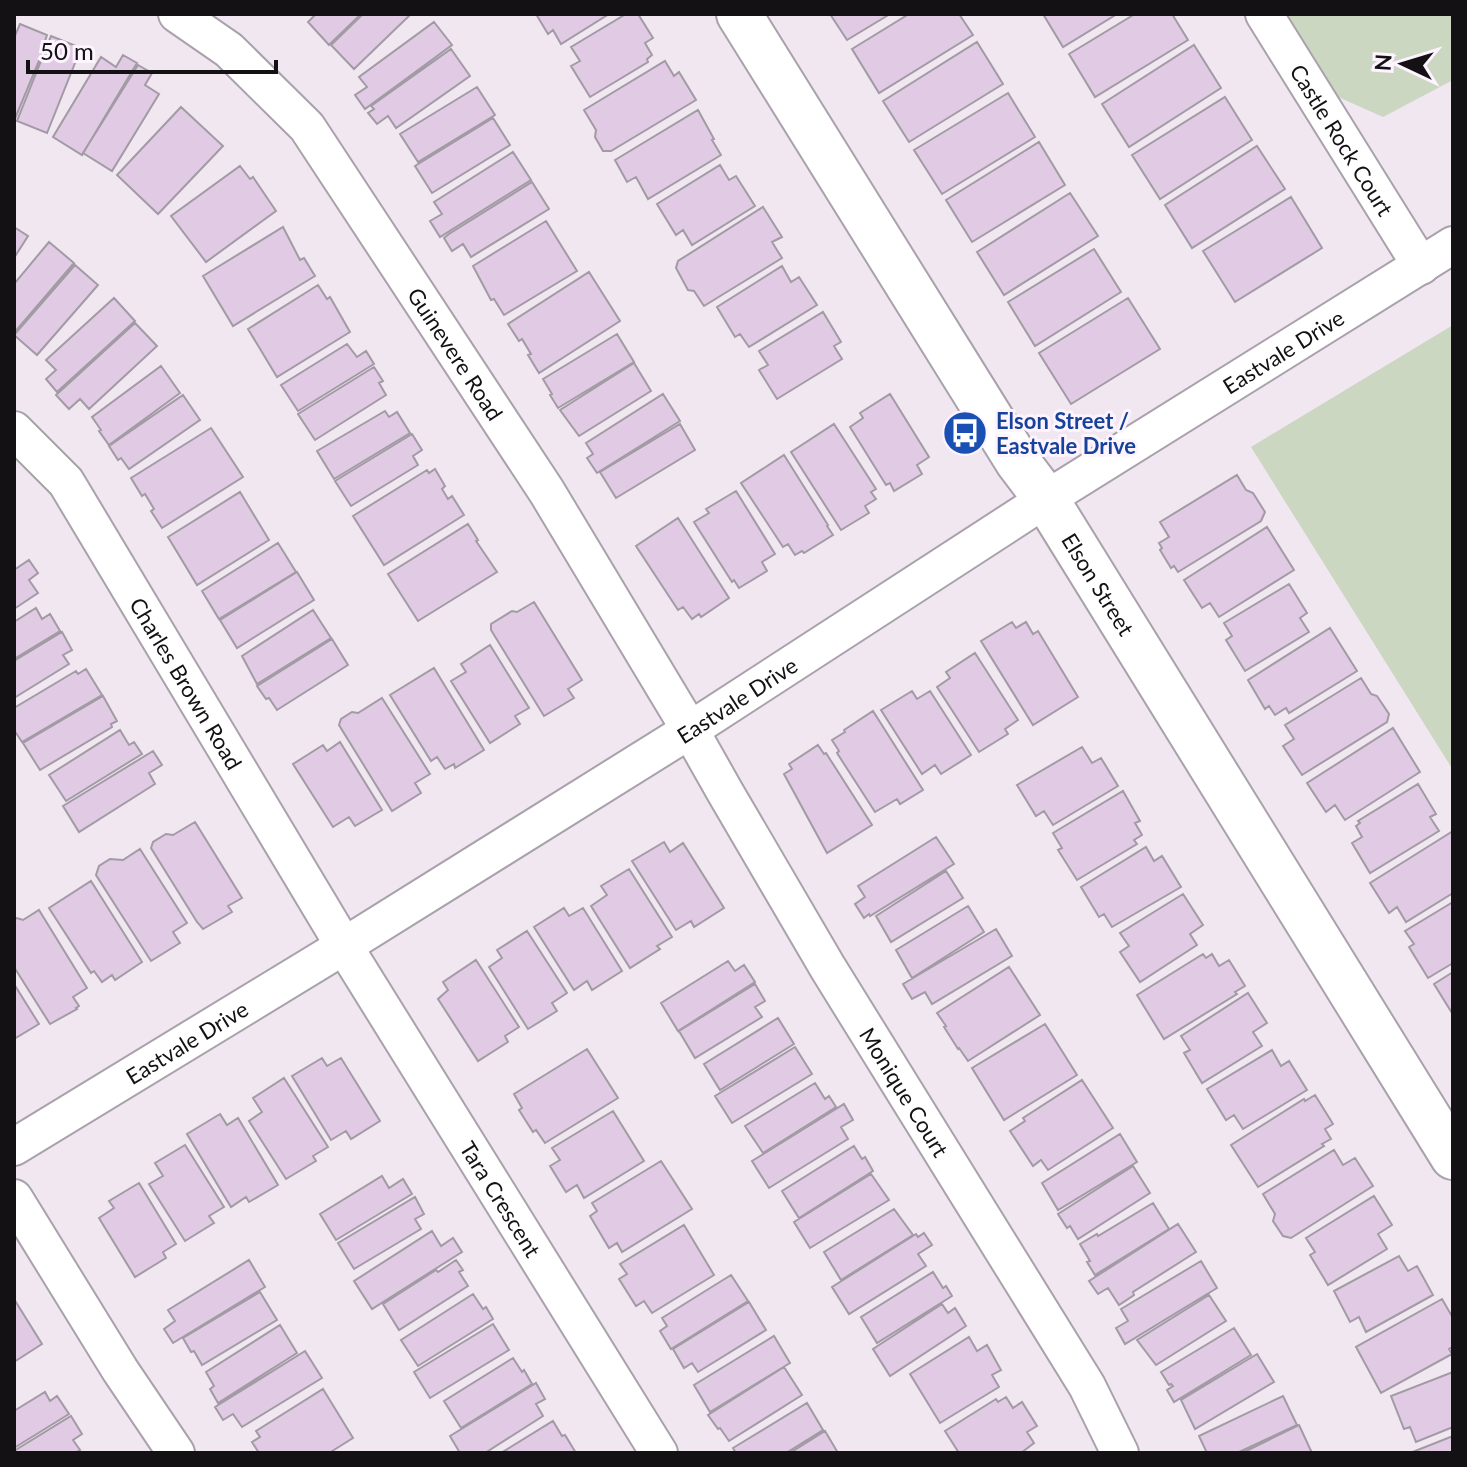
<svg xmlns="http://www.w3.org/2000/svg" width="1467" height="1467" font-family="Lato,sans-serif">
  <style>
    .green { fill: #ccd7c1 }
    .building { fill: #e1cbe4; stroke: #a29aa4; stroke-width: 2 }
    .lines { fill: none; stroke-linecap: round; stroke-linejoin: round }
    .minor-casing { stroke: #a9a1ab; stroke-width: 40 }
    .tertiary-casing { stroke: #a9a1ab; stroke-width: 48 }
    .minor { stroke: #fff; stroke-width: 36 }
    .tertiary { stroke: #fff; stroke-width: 44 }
    .labels { text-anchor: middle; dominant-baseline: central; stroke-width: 6; stroke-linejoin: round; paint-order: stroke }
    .street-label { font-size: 22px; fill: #141114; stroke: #fdf4ff }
    .transit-label { font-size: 22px; font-weight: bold; fill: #164399; stroke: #fdf4ff; text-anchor: start }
  </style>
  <rect width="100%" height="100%" fill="#f0e7f1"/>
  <path class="green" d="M1250 14H1453V80L1383 117 1298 79Z
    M1453 325V770L1251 447Z"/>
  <path class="building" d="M316 14H361L329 45 308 22Z
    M363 14H411L354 69 331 45Z
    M536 14H609L561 44 553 30 548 34Z
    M626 14H638L653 38 645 43 652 55 647 59 648 62 590 97 571 66 580 61 571 47Z
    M830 14H890L847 40Z
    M909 14H959L973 35 879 93 852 49Z
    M1043 14H1117L1063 47Z
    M1135 14H1172L1188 40 1095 97 1069 54Z
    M434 22 452 45 365 109 355 95 367 87 359 77Z
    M20 24 47 35 44 44H46L14 121V38Z
    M51 36 81 48 47 133 17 121Z
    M977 42 1003 84 909 142 883 101Z
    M1194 45 1221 88 1129 147 1102 104Z
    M451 49 470 76 396 128 388 116 377 124 368 113 374 109 371 106Z
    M123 55 137 63 82 155 53 137 101 57 116 67Z
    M665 61 674 76 679 72 696 100 611 151H603L595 137 596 130 584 110Z
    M138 65 152 73 145 85 159 94 112 171 83 153Z
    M477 87 495 115 418 162 400 134Z
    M1008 93 1035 137 942 194 914 150Z
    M1225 97 1252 140 1160 199 1132 155Z
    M181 107 223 146 158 214 117 175Z
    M698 110 714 139 712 140 721 155 648 199 636 177 627 182 615 160Z
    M493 118 510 145 432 193 415 166Z
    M1039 142 1065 185 972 242 946 200Z
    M1257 146 1285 189 1192 248 1165 205Z
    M513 152 531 180 440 237 430 221 442 214 434 202Z
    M720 165 729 180 736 176 755 206 692 245 683 230 676 235 657 204Z
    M240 166 250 179 253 177 276 211 206 262 171 216Z
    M532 182 549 209 471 257 463 244 452 251 444 238 449 234Z
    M1070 193 1098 236 1004 295 977 252Z
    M1291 197 1322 248 1235 302 1203 251Z
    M763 207 782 237 772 242 782 258 704 306 694 291 688 290 676 268 678 261Z
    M546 221 577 271 504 315 494 299 491 300 473 266Z
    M14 227 28 236 14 258Z
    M283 227 300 260 304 258 315 276 233 326 203 276Z
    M49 242 74 263 14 333V284Z
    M1094 249 1121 292 1035 346 1008 302Z
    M75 265 98 285 37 355 14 335Z
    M782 266 791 282 799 277 817 305 749 347 740 334 735 337 717 307Z
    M589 272 620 321 539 373 528 355 531 354 522 339 519 341 508 324Z
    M318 285 327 299 330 297 350 332 277 377 248 329Z
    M114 298 135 321 57 392 46 379 56 370 46 360Z
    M1128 298 1160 349 1071 404 1039 353Z
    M823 312 841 342 834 346 842 359 777 399 759 370 768 365 759 351Z
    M135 323 157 346 89 409 80 399 69 409 56 395Z
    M617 334 634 362 558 408 550 395 552 394 543 379Z
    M347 344 357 357 366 351 374 364 298 411 281 385Z
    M634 363 651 391 579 436 560 410Z
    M161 366 180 393 109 445 99 431 101 430 92 417Z
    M374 367 383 381 379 383 386 395 315 440 298 414Z
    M663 394 680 421 597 473 587 458 593 454 586 443Z
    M890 394 929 457 917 465 922 474 894 491 890 483 886 485 850 427 863 418 860 413Z
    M183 395 200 420 129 469 121 458 118 460 109 446Z
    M385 411 389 417 397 412 410 433 334 479 317 451Z
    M680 424 695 450 616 498 600 472Z
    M834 424 876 489 871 492 876 499 865 506 869 513 841 530 791 452Z
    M211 428 243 477 162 528 151 511 154 509 145 494 142 496 131 478Z
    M412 434 422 450 413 456 418 465 351 506 335 481Z
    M784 455 828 525 827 526 833 535 804 553 802 551 795 555 788 544 783 547 741 483Z
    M435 469 445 486 442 489 448 499 452 496 464 515 384 565 353 516 427 470 429 473Z
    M1237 475 1246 490 1253 493 1265 512 1261 521 1178 572 1174 566 1171 568 1160 550 1162 548 1159 543 1169 537 1160 522Z
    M736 491 775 554 762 562 767 571 739 588 734 580 732 582 694 522 709 513 706 509Z
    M240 492 269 540 197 585 168 537Z
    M678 518 729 598 701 617 699 614 692 619 683 607 678 610 636 546Z
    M468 524 478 540 476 541 497 572 418 621 388 574Z
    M1267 527 1294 570 1219 617 1210 603 1202 608 1184 580Z
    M278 543 296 572 219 619 202 591Z
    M29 560 38 573 29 580 38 593 14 609V570Z
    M297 572 314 600 237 648 220 620Z
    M1289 584 1307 613 1300 618 1309 632 1245 671 1226 640 1232 636 1224 623Z
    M534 602 582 680 568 689 574 698 544 716 491 630V624L512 611 517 612Z
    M36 608 42 619 50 614 60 631 14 659V622Z
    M313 610 331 638 257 684 242 656Z
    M1012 622 1016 628 1026 622 1033 634 1038 631 1078 697 1033 725 981 641Z
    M1330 628 1357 671 1289 713 1286 708 1275 715 1269 706 1265 709 1248 680Z
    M62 632 72 650 63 655 69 664 14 698V661Z
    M332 639 348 665 277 710 269 698 266 699 257 686Z
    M490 645 529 708 515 716 520 724 490 743 451 681 466 672 461 664Z
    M975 653 1018 720 1005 729 1008 734 979 752 937 687 950 678 946 672Z
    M434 668 484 750 455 768 454 764 445 769 437 757 431 761 390 695Z
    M86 669 102 695 22 742 14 730V708L76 671 78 674Z
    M1361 678 1371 694 1377 696 1389 714 1387 722 1302 775 1283 746 1294 739 1285 725Z
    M912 691 917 699 930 691 971 755 941 774 935 765 922 774 881 710Z
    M103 696 117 721 111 724 112 727 40 770 23 743Z
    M382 698 430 774 415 783 421 793 392 811 339 725 341 719 352 712 358 713Z
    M873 711 923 790 900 804 897 799 875 812 837 753 839 751 832 740 845 732 844 730Z
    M1393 728 1420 772 1345 820 1335 805 1326 812 1307 783Z
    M120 730 129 745 134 742 142 754 66 801 49 775Z
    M340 742 382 810 355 826 349 817 333 827 293 764 323 745 327 751Z
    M818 745 824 754 826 753 872 825 827 853 784 774 792 769 789 764Z
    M1082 747 1092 763 1101 758 1118 786 1053 825 1044 811 1036 816 1017 785Z
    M153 751 162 765 149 773 155 784 79 832 63 806Z
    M1418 784 1436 814 1430 817 1439 831 1370 873 1352 843 1362 837 1356 826 1360 823 1358 821Z
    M1123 791 1140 821 1135 823 1142 835 1134 840 1137 844 1077 880 1058 850 1062 848 1053 833Z
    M195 822 242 898 228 906 232 912 203 929 197 922 151 848 153 842 166 834 173 835Z
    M1453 831V893L1406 922 1397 907 1389 913 1370 883Z
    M936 837 954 864 870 916 869 914 864 918 855 904 865 897 858 886Z
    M664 842 670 852 683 843 724 908 694 927 691 921 676 930 632 861Z
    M1146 847 1154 861 1162 856 1181 887 1112 927 1104 914 1099 917 1081 887Z
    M140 849 187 923 173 932 180 943 151 961 96 875 99 866 110 859 123 860Z
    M629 869 672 937 657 946 660 949 630 968 591 906 607 895 601 886Z
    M946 871 963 898 891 942 876 916Z
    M91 881 142 962 115 980 112 975 102 982 94 971 91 973 49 908Z
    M1183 894 1203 925 1190 934 1197 945 1140 982 1120 952 1129 946 1120 933Z
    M1453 902V963L1428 978 1409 947 1414 944 1405 931Z
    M968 906 984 932 912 978 896 950Z
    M564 908 569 916 583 908 622 971 592 990 587 981 574 990 534 927Z
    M39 910 87 988 73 997 79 1006 76 1008 77 1009 50 1024 14 967V920L17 918 23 920Z
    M996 929 1012 956 932 1004 925 992 912 999 903 984Z
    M527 931 567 993 552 1003 557 1011 528 1029 489 967 502 958 497 950Z
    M1203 954 1206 958 1212 954 1219 966 1229 960 1245 986 1235 992 1237 994 1164 1039 1137 995Z
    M476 960 519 1027 505 1036 508 1042 478 1061 438 999 448 990 443 982Z
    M728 961 735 971 744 965 755 982 678 1031 661 1003Z
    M1009 967 1040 1015 968 1061 959 1048 958 1049 944 1027 946 1026 937 1013Z
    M1453 972V1013H1452L1434 984Z
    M14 984 39 1024 14 1039Z
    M755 984 765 1001 755 1007 762 1017 695 1058 679 1031Z
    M1248 993 1267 1023 1253 1032 1262 1046 1202 1083 1184 1053 1190 1050 1181 1036Z
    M778 1018 794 1044 720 1090 704 1064Z
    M1045 1024 1077 1075 1004 1120 972 1068Z
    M795 1047 812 1074 732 1123 715 1096Z
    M587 1049 618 1098 545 1143 536 1130 533 1132 519 1110 522 1108 514 1094Z
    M1272 1050 1281 1066 1289 1061 1307 1090 1243 1129 1234 1115 1226 1120 1207 1089Z
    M322 1058 327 1066 341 1058 380 1121 351 1139 346 1131 331 1140 292 1076Z
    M284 1078 328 1147 313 1156 316 1161 286 1179 249 1121 262 1112 253 1098Z
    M1082 1080 1113 1128 1048 1170 1041 1160 1033 1166 1010 1131 1025 1121 1023 1118Z
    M815 1083 825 1099 829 1096 836 1107 763 1153 745 1126Z
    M1315 1095 1333 1124 1325 1129 1331 1139 1322 1144 1324 1146 1258 1187 1231 1145 1304 1099 1305 1101Z
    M844 1104 853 1120 841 1127 848 1139 769 1188 752 1161Z
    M613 1111 644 1161 584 1198 577 1185 566 1192 550 1166 560 1160 552 1148Z
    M220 1114 227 1125 238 1118 278 1185 249 1202 246 1197 231 1207 187 1134Z
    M1120 1134 1137 1162 1058 1210 1042 1183Z
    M185 1145 224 1207 209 1216 214 1223 185 1241 149 1184 163 1176 155 1163Z
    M854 1146 862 1159 865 1157 873 1171 799 1218 782 1191Z
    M1334 1150 1343 1165 1355 1158 1373 1186 1291 1238 1283 1236 1273 1221 1275 1214 1263 1194Z
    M661 1161 692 1209 622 1252 617 1243 609 1248 590 1216 597 1211 592 1203Z
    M1133 1166 1150 1193 1078 1239 1070 1226 1067 1228 1058 1214Z
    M871 1174 889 1200 810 1248 794 1222Z
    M382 1176 389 1188 403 1179 412 1194 336 1240 320 1214Z
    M139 1183 176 1244 163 1252 166 1258 135 1277 99 1218 114 1208 109 1201Z
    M1374 1196 1392 1225 1378 1234 1387 1249 1328 1285 1310 1255 1315 1252 1306 1238Z
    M415 1197 424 1214 415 1219 421 1229 354 1269 338 1243Z
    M1153 1203 1169 1229 1095 1275 1087 1262 1090 1261 1080 1244 1097 1234 1098 1236Z
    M894 1209 913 1235 841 1280 824 1252Z
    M1178 1224 1196 1252 1133 1292 1134 1295 1119 1305 1108 1288 1098 1294 1089 1281Z
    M684 1225 714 1275 652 1313 644 1301 636 1306 619 1279 627 1274 620 1264Z
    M432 1231 441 1246 453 1238 462 1252 372 1309 354 1281Z
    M924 1233 932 1245 918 1254 926 1266 849 1314 832 1287 916 1234 918 1237Z
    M1399 1256 1408 1271 1417 1266 1433 1295 1366 1332 1359 1317 1350 1322 1334 1291Z
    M249 1260 265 1287 173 1343 164 1329 175 1321 168 1310Z
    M456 1260 463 1270 459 1272 468 1286 399 1330 383 1304 436 1270 438 1272Z
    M1201 1261 1217 1288 1125 1344 1116 1328 1128 1321 1121 1309Z
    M933 1272 943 1288 946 1286 952 1296 877 1343 861 1317Z
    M731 1275 748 1301 671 1349 660 1331 667 1326 662 1318Z
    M260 1292 277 1320 202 1365 194 1351 191 1352 183 1338Z
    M473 1294 483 1309 486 1307 493 1319 418 1366 401 1340Z
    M1209 1295 1226 1321 1156 1365 1137 1340Z
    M14 1299 42 1344 14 1362Z
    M1442 1299 1453 1318V1347L1449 1349 1452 1354 1381 1393 1356 1347Z
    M749 1302 766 1330 698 1372 692 1363 684 1368 673 1349Z
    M942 1304 948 1313 955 1308 966 1326 890 1376 873 1349Z
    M493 1324 509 1350 430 1398 414 1372Z
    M280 1325 297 1353 218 1403 210 1389 214 1386 206 1372Z
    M1234 1328 1251 1355 1174 1402 1167 1390 1173 1386 1171 1384 1169 1385 1161 1372Z
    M774 1336 790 1363 710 1412 694 1385Z
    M969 1337 977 1351 987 1345 1001 1370 992 1375 999 1387 940 1423 910 1374Z
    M305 1351 322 1378 242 1427 233 1414 223 1420 215 1407Z
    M1257 1354 1274 1382 1195 1429 1181 1400Z
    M513 1358 522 1372 524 1370 532 1384 461 1428 444 1401Z
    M784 1367 802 1395 729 1441 720 1428 718 1429 708 1415Z
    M1453 1372V1427L1416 1442 1410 1427 1404 1429 1391 1396Z
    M536 1383 545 1399 536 1404 543 1416 485 1453H460L450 1436Z
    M323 1389 353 1438 329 1453H259L252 1442 260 1437 256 1431Z
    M45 1392 50 1401 57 1396 69 1414 14 1448V1411Z
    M1283 1396 1297 1425 1237 1453H1207L1199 1436Z
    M1006 1397 1013 1408 1022 1402 1037 1426 1027 1432 1034 1443 1021 1453H959L945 1431 996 1399 998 1402Z
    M807 1403 823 1430 786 1453H736L733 1448Z
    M71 1416 82 1434 73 1440 80 1450 75 1453H14V1451Z
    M553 1421 562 1436 565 1435 576 1453H501Z
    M1299 1425 1312 1453H1242Z
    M825 1431 838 1453H790Z
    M1453 1436V1453H1410Z"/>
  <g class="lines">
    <g class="minor-casing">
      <g id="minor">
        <path id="s1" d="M177 14 229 50 307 127 547 492 690 730 725 792 828 968 1087 1386 1120 1453"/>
        <path id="s2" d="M1264 14 1421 266"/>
        <path id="s3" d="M14 430 66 482 344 946 659 1453"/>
        <path id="s4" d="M14 1147 344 946 690 730 1046 499 1453 245"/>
        <path d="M14 1198 120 1370 176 1453"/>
      </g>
    </g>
    <g class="tertiary-casing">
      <g id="tertiary">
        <path id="s5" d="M739 14 1018 462 1046 499 1453 1157"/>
      </g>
    </g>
    <use href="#minor" class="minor"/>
    <use href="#tertiary" class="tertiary"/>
  </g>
  <defs>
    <g id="bus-disc" transform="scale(2.3)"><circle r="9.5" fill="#1a4fb4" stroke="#fdf4ff"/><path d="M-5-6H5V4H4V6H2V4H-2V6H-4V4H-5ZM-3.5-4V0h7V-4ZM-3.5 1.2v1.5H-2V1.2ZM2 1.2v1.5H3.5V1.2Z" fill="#fff"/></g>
  </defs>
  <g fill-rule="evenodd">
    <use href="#bus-disc" x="965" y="433"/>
  </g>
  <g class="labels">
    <g class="street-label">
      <text stroke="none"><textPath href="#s2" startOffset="148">Castle Rock Court</textPath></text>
      <text stroke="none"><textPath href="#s4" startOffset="1498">Eastvale Drive</textPath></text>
      <text stroke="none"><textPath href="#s1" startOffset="444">Guinevere Road</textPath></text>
      <text stroke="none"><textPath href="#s5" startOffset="674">Elson Street</textPath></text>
      <text stroke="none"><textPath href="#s3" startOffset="308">Charles Brown Road</textPath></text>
      <text stroke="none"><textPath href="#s4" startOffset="850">Eastvale Drive</textPath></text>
      <text stroke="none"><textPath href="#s4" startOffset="202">Eastvale Drive</textPath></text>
      <text stroke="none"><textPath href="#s1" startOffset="1308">Monique Court</textPath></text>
      <text stroke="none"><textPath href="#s3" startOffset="912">Tara Crescent</textPath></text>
    </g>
    <g class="transit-label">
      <text x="996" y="420">Elson Street /<tspan x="996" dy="25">Eastvale Drive</tspan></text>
    </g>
  </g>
  <rect width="1467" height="1467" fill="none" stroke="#141114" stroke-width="32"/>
  <g transform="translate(1403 64) rotate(274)" stroke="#fdf4ff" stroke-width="6" paint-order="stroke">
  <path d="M0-6L14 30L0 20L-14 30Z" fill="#141114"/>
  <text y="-12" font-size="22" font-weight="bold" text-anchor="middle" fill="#141114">N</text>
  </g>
  <path d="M28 60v12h248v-12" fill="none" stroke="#141114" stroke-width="4"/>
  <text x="40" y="60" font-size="24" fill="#141114" stroke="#fdf4ff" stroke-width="6" paint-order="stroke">50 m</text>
</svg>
